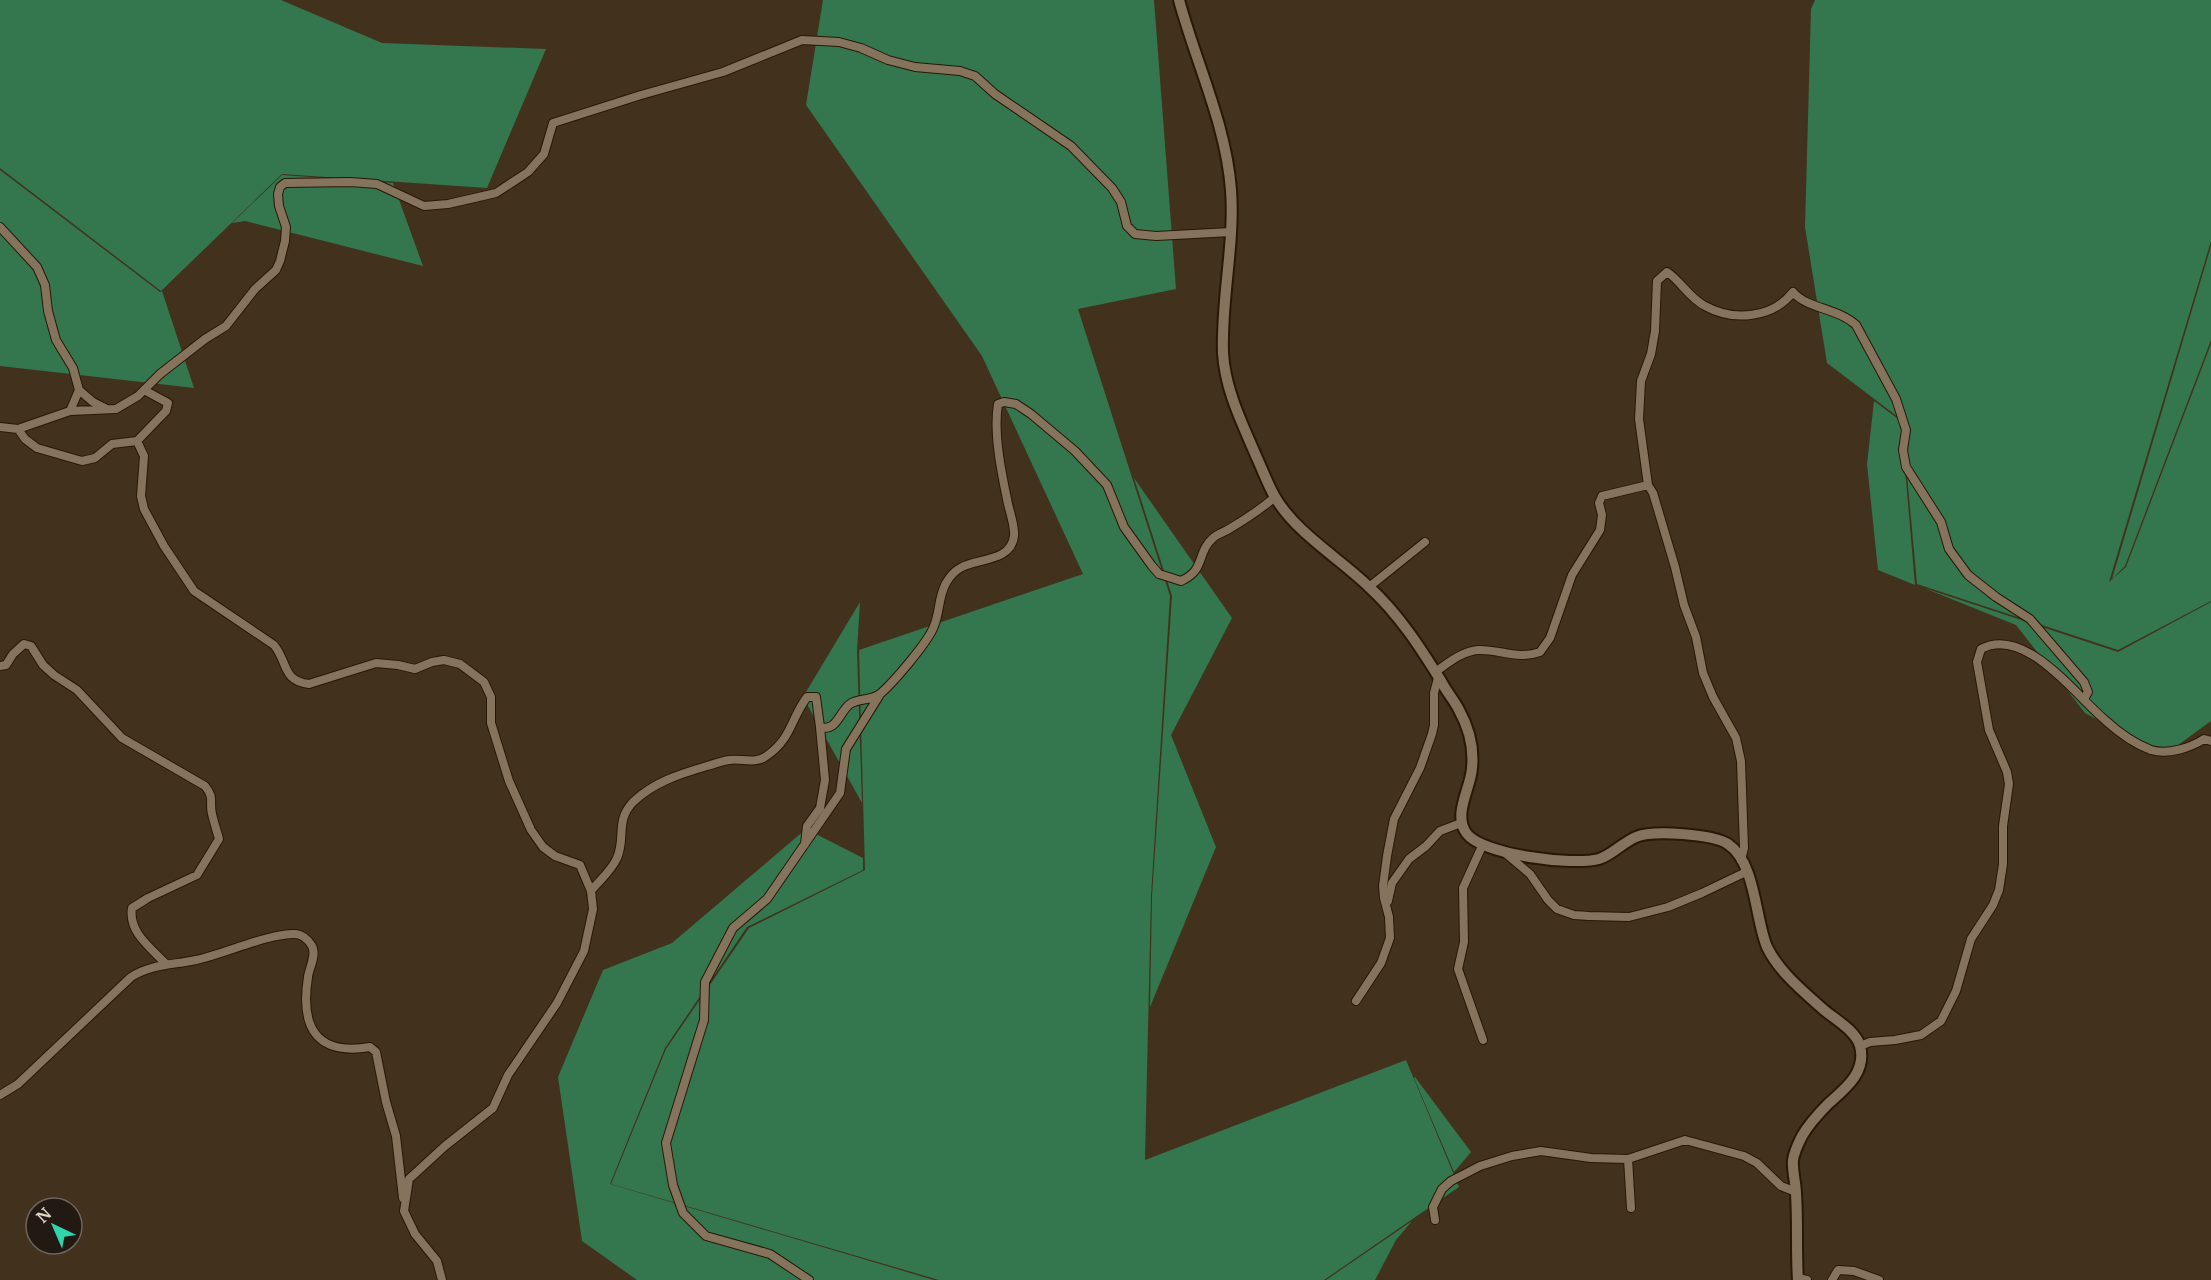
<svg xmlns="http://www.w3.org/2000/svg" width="2211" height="1280" font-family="Merriweather,serif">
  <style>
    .forest { fill: #34764d }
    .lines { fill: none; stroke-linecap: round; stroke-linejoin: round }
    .street-casing { stroke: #281805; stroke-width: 10 }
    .secondary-casing { stroke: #281805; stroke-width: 14 }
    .street { stroke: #86735d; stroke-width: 8 }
    .secondary { stroke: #86735d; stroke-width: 10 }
  </style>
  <rect width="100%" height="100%" fill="#42311d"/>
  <path class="forest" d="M0 0H281L382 43 546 49 487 188 282 174 161 291 0 168Z
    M823 0H1154L1176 289 1078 309 1170 596 1151 896 1145 1160 1406 1060 1459 1187 1324 1280H939L611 1184 666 1049 749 928 865 870 859 650 1083 574 982 356 806 105Z
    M1815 0H2211V241L2109 582 2126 567 2211 344V601L2118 650 1917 584 1902 420 1827 363 1805 227 1811 9Z
    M0 170 160 292 162 291 194 388 0 366Z
    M282 175 393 183 423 266 245 221 232 223Z
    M2211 246V340L2125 566 2112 579Z
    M1874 401 1901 421 1915 585 1878 570 1867 464Z
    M1134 478 1232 618 1171 735 1216 847 1150 1007 1152 896 1172 596Z
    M1924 588 2118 652 2211 602V721L2163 756 2085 713 2016 625Z
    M860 602 857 651 862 803 803 697Z
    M806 829 863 858V870L747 927 665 1048 610 1184 934 1280H637L582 1241 558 1077 603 970 672 943Z
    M1415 1077 1471 1152 1454 1172 1414 1078Z
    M1412 1221 1396 1240 1375 1280H1326Z"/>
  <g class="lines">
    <g class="street-casing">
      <path id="street" d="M0 227 37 267 45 285 48 311 56 340 73 368 79 390 93 402 105 408
        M144 390 168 403 166 411 137 441 144 456 141 496 144 509 164 546 194 591 274 645C288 662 282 681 309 684L376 663 398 665 415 669 432 662 444 660 460 664 484 682 491 697V723L509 781 531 830 543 847 555 856 580 865 591 891 593 909 584 951 557 1003 508 1075 493 1108 445 1146 409 1179 404 1211 415 1234 437 1261 442 1280
        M70 411 79 390
        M0 427 18 429 70 411 116 409 138 396 160 374 205 339 226 326 255 289 276 270 280 261 285 241 286 227 279 206 278 194 280 187 285 183 350 182 377 184 424 206 448 204 496 193 528 172 544 154 553 123 641 95 723 72 802 40 839 42 861 48 888 60 915 67 960 71 975 76 995 94 1071 146 1112 188 1121 202 1127 226 1135 234 1156 236 1231 232
        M18 429 25 439 37 448 82 461 95 458 112 444 137 441
        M1369 587 1425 542
        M0 666 6 665 13 654 24 644 31 646 43 665 54 675 77 690 122 738 205 786C215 798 209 802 212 814 214 823 217 831 219 839L197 875 148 898 132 908C128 932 151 948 166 964
        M1435 672C1447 664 1462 651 1478 650 1499 649 1518 660 1540 652L1550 638 1572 575 1600 530 1602 515 1599 503 1602 496 1648 485
        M805 844 807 826 820 808 825 780 820 727
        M1483 844 1463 888 1464 942 1458 969 1483 1040
        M1504 852 1530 874 1548 900 1557 909 1574 915 1589 916 1629 917 1668 907 1702 893 1746 872
        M1741 860 1744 848 1741 761 1736 738 1713 697 1703 673 1696 637 1684 605 1675 567 1653 493 1648 485 1639 419 1641 381 1651 354 1655 331 1657 281 1667 272C1681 281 1689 298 1705 306 1734 322 1773 318 1793 292 1807 309 1838 308 1856 325L1896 399 1906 430 1903 450 1906 467 1941 522 1949 549 1968 575 1996 597 2030 619 2084 682 2088 692 2084 699
        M591 891C599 881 612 870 617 858 626 838 615 821 633 802 654 782 680 774 707 766 714 764 722 761 729 760 741 758 754 764 765 757 792 739 790 720 807 697H816L820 727C837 732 839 712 850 704 858 698 871 701 880 694 893 683 929 641 934 626 940 612 938 598 946 583 950 576 956 570 962 567 978 558 1011 562 1014 536 1015 526 1010 513 1008 504 1002 475 993 434 998 404L1004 402 1016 404 1031 414 1075 451 1107 485 1124 527 1152 566 1159 574 1181 581C1206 570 1196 553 1213 538 1217 534 1224 532 1229 529 1246 519 1261 509 1275 497
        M1388 901 1392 883 1409 859 1426 846 1440 831 1461 823
        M1356 1001 1381 963 1390 938 1389 917 1384 898 1383 886 1387 856 1394 819 1420 768 1432 734 1434 725V693L1438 678
        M1860 1046 1870 1042 1895 1040 1921 1035 1941 1021 1956 991 1971 939 1993 905 1999 890 2003 864V826L2009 784 2007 772 1989 730 1977 662 1981 649C2025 625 2076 696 2105 720 2117 731 2135 744 2151 750 2168 755 2190 748 2204 739L2211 741
        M0 1095 18 1084 131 977C151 964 173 965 196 960 224 954 267 934 294 934 301 934 308 939 312 946 317 955 309 968 308 977 300 1027 316 1056 370 1047L376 1052 386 1102 396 1136 403 1198
        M1628 1159 1631 1208
        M1435 1220 1433 1207 1442 1189 1451 1181 1480 1166 1512 1156 1541 1151 1591 1158 1628 1159 1685 1140 1744 1156 1757 1163 1781 1186 1796 1192
        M1798 1278 1807 1280
        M809 1280 770 1254 706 1236 683 1213 673 1185 666 1143 704 1020 705 982 733 928 767 899 840 793 846 749 879 696
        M1832 1280 1838 1270 1854 1271 1879 1280"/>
    </g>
    <g class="secondary-casing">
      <path id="secondary" d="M1179 0C1196 63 1226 124 1231 190 1235 244 1221 299 1223 353 1225 390 1243 425 1257 458 1263 471 1268 485 1275 497 1295 532 1339 558 1368 586 1398 613 1420 647 1441 681 1446 691 1454 700 1459 710 1469 728 1474 748 1472 768 1471 788 1452 815 1467 834 1484 855 1573 866 1599 859 1612 855 1622 843 1636 837 1653 830 1713 834 1728 844 1756 863 1755 919 1767 947 1779 972 1804 992 1824 1010 1836 1020 1856 1031 1860 1046 1867 1072 1845 1089 1829 1103 1819 1113 1809 1124 1802 1136 1798 1144 1794 1152 1793 1160 1792 1171 1796 1183 1796 1194 1798 1223 1796 1251 1798 1280"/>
    </g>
    <use href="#street" class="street"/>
    <use href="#secondary" class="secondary"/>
  </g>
  <g transform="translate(54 1226) rotate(316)"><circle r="28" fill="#221a12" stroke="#6e655c" stroke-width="1.5"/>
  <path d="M0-4.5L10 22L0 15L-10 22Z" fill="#30d4aa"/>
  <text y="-9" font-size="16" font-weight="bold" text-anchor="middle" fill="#e1d6ca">N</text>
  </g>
</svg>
